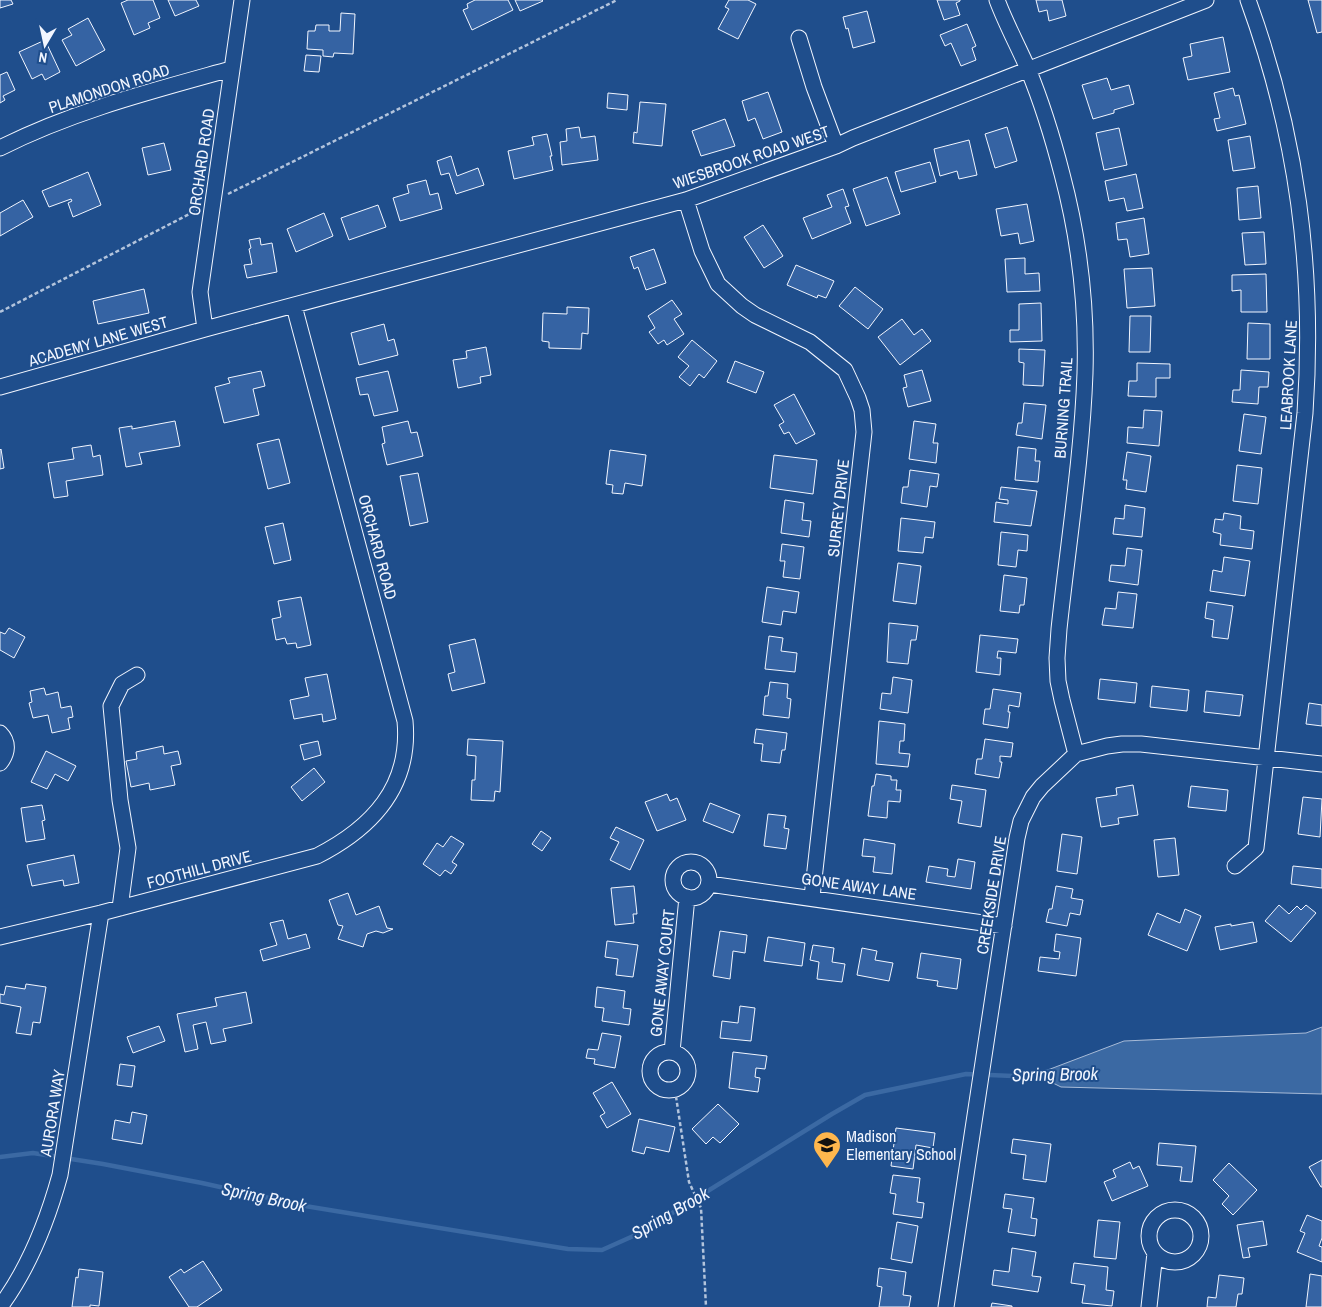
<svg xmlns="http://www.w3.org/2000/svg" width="1322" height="1307" font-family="'Archivo Narrow',sans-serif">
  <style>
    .water { fill: #3b69a3; stroke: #a8bbd7 }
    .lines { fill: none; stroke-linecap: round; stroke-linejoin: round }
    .stream { stroke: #3b69a3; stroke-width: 4.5 }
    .building { fill: #3563a3; stroke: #f2f6ff }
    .minor-casing { stroke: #f2f6ff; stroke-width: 17 }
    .path { stroke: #b3c4dc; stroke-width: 2.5; stroke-dasharray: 4 2.5; stroke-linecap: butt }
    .minor { stroke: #1f4e8c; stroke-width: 15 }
    .labels { text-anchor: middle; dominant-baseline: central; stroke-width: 4; stroke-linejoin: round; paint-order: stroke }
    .street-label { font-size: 16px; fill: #f2f6ff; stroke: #1f4e8c }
    .poi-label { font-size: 16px; fill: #f2f6ff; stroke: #1f4e8c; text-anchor: start }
    .water-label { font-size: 18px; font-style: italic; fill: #f2f6ff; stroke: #1f4e8c }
  </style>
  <rect width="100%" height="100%" fill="#1f4e8c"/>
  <path class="water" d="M1322 1027V1094L1061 1087 1051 1082 1045 1071 1124 1041 1306 1033Z"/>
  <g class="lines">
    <path class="stream" d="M0 1157 33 1153 103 1164 202 1183 305 1206 568 1249 602 1250 640 1233 832 1114 865 1095 966 1074 1013 1076 1050 1071"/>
  </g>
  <path class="building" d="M0 0H11L13 4 0 8Z
    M128 0H153L160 18 148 23 150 28 134 35 121 3Z
    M168 0H196L199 6 175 16Z
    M475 0H508L513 10 472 30 463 10 468 8 467 4Z
    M515 0H542L543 1 520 11Z
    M729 0H748L756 4 738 39 718 29 729 9 725 7Z
    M937 0H960V1L956 3 960 15 944 20Z
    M1036 0H1062L1066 16 1049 21 1047 10 1039 12Z
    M1308 0H1322V32L1317 33Z
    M867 11 875 42 853 48 848 28 846 29 843 17Z
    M341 13 355 14 353 54 334 53 333 57 323 56V50L307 49 308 31H315L316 25H329V31H340Z
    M88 18 105 50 76 66 62 40 72 35 68 29Z
    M967 24 976 46 972 48 976 60 961 66 951 43 945 46 940 35Z
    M1223 37 1230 72 1188 80 1183 58 1192 56 1190 44Z
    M45 40 60 72 45 80 42 74 32 79 19 52Z
    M306 55 321 56 319 72 304 71Z
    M7 72 15 90 3 96 5 100 0 103V75Z
    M1107 78 1111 90 1129 85 1134 104 1114 110V113L1093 119 1082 85Z
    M1233 88 1235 96 1239 95 1246 124 1217 131 1214 119 1220 118 1214 93Z
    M768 92 782 132 763 139 755 118 748 121 742 101Z
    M608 93 628 95 627 110 607 108Z
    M640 102 666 104 662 146 633 143 634 132 637 133Z
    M725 119 735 146 701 156 692 131Z
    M579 127 581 138 595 136 598 160 562 165 560 142 567 141 566 129Z
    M1007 127 1017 161 995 168 985 134Z
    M1119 128 1127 165 1104 170 1096 133Z
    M547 134 552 156H550L553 170 514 179 508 151 534 145 532 137Z
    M1250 136 1255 168 1233 171 1228 140Z
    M969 140 977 175 959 179 957 171 940 176 934 149Z
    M164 143 171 170 148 175 142 148Z
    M451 156 457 176 478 168 484 185 456 194 449 173 441 175 437 161Z
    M930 162 936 182 901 192 895 172Z
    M88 172 101 205 73 217 68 203 72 201 71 199 49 207 42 191Z
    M1136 174 1143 208 1127 211 1124 198 1109 201 1105 181Z
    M887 177 900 214 866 226 853 189Z
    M426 180 430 195 438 193 442 209 400 221 393 198 409 193 407 185Z
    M1258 186 1261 218 1239 220 1237 188Z
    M843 189 849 206 845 207 851 223 812 239 803 218 832 207 827 195Z
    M23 200 33 217 0 236V213Z
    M1027 204 1034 241 1020 244 1018 233 1001 236 996 209Z
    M378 205 386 227 349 240 341 218Z
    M324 213 333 236 296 252 287 229Z
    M1144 218 1149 254 1130 257 1127 239 1118 240 1116 223Z
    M763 225 783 256 764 268 744 237Z
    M1264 232 1266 264 1245 265 1242 233Z
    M260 238 261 245 272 243 277 272 247 278 244 265 252 264 249 249 251 248 249 240Z
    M654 249 666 283 646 290 638 267 634 269 630 257Z
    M1025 258V274L1039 273 1040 291 1007 292 1005 259Z
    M796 265 834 281 826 298 818 295 817 298 787 285Z
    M1152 268 1155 306 1127 308 1124 269Z
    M1266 274 1267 312H1241V290L1232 291V275Z
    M855 287 883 309 868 329 839 306Z
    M144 289 149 313 98 324 93 301Z
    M672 300 682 314 674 319 684 334 667 345 664 340 658 344 649 332 655 328 648 316Z
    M1041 303 1042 341 1010 342V330H1019V304Z
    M567 307 589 308 588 334 582 333 581 349 549 348V342L542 341 543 313 567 314Z
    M1130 316H1151L1150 352H1129Z
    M902 319 914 335 922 329 931 341 900 365 878 337Z
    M1248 323 1270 324V359H1247Z
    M384 324 388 341 394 339 398 355 359 365 351 333Z
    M692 340 717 361 704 378 699 374 690 386 679 377 689 366 678 357Z
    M486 347 491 375 480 377 481 383 458 388 453 360 467 358 466 351Z
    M1019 349 1045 350 1043 386 1023 385 1024 363 1019 362Z
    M735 361 764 372 756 393 727 382Z
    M1137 363 1170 364V378H1156V397L1128 396 1129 381H1137Z
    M922 370 931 401 908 407 903 388 907 387 904 375Z
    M1241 370 1269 372 1268 387H1259L1258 404 1232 402 1233 390H1240Z
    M261 371 265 386 253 389 259 415 224 423 215 387 230 383 228 378Z
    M388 371 398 411 374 416 368 394 360 395 356 378Z
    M794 394 815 434 796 444 789 432 784 434 779 425 784 422 774 405Z
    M1024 403 1046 405 1042 439 1016 435 1018 423H1022Z
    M1144 410 1162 411 1159 446 1127 443 1128 427 1143 428Z
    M1244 414 1266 417 1261 454 1239 451Z
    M175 421 180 446 139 453 142 464 126 467 119 428 132 426V429Z
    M408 421 411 433 417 432 423 456 387 465 382 444 385 443 382 427Z
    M914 421 936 424 933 443H938L936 463 909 459Z
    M279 439 290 483 268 489 257 444Z
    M91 445 93 457 100 455 103 475 66 481 68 496 54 498 48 463 74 459 72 448Z
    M1018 447 1036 449 1035 461H1040L1038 482 1015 480Z
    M1 449 4 468 0 469V450Z
    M610 450 646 455 642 486 625 483 623 494 612 493 613 485 606 484Z
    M1127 452 1151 456 1146 492 1126 489 1127 480H1123Z
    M774 455 817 460 813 494 770 488Z
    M1237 465 1262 468 1258 504 1233 501Z
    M910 470 939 474 937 487 930 486 927 507 901 503 903 487H908Z
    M418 473 428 522 410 526 400 476Z
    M1001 487 1037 491 1031 526 994 522 996 502 1008 504V500L999 499Z
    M785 500 804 503 802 520 811 521 809 537 781 533Z
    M1125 505 1145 508 1142 537 1113 534 1115 518 1124 519Z
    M1224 513 1241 516 1240 529 1254 531 1252 549 1220 545 1221 534 1213 532 1215 519 1223 520Z
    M901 518 935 522 933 538 925 537 923 553 898 551Z
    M283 523 291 560 274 564 265 527Z
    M1001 532 1028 535 1027 551 1018 550 1016 567 998 565Z
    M782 544 804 547 800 579 783 577 785 561H780Z
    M1127 548 1142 550 1138 585 1109 581 1111 565 1125 566Z
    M1224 557 1250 561 1245 596 1210 591 1213 570 1222 572Z
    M898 563 921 566 916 604 893 601Z
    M1004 575 1027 578 1024 605H1020L1019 613 1000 611Z
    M767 587 799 592 796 613 783 611 781 625 762 622Z
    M1118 592 1137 594 1133 628 1102 625 1105 608 1116 609Z
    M301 597 311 645 297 648 296 643 287 644 285 638 276 640 272 619 281 617 278 601Z
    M1207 602 1233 606 1228 639 1212 637 1214 620 1205 618Z
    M889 623 918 626 916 640H911L908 664 887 662Z
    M9 628 25 637 14 658 0 650V632L5 634Z
    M980 635 1018 639 1016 653 998 651 997 658H1001L1000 675 976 672Z
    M769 636 783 638 781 651 797 653 795 672 765 669Z
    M475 639 485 683 452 691 448 674 455 672 449 645Z
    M327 674 336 719 323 722 322 714 294 719 290 700 309 696 305 678Z
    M893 677 912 680 908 713 880 709 882 693 891 694Z
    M1100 679 1137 683 1135 703 1098 699Z
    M770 682 788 684 787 698 791 699 789 718 763 715 765 696H768Z
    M1152 686 1189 690 1187 711 1150 707Z
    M44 688 46 695 58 692 61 708 71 706 73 717 68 718 70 729 52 733 48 715 33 718 29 703 32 702 30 691Z
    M993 689 1021 693 1019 707 1009 705 1008 712H1010L1008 728 983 724 985 709H990Z
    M1206 691 1243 695 1240 716 1204 712Z
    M1309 703 1322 705V726L1306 724Z
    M879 721 905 724 904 741H900L899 753 910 754 908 767 876 764Z
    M756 729 787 733 785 750H782L780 763 761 761 763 744 754 743Z
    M468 739 503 741 500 792 495 791 494 801 471 800 472 780H475L476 756 467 755Z
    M985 739 1013 743 1011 757 1000 756V762H1002L999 778 975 774 977 759H982Z
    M318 741 321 755 304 760 300 745Z
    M163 746 164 754 178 751 181 764 171 766 175 785 150 790 149 783 131 787 126 761 137 759 136 752Z
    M46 751 76 766 68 781 55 774 47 789 31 782Z
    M314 768 325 782 302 801 291 787Z
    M876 774 891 776V780H897L896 790H901L900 802 888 801 887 818 868 816 872 786H874Z
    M952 785 986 790 981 827 958 823 962 801 950 799Z
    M1133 785 1138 815 1118 818 1119 824 1101 827 1096 798 1117 795 1116 788Z
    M1191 786 1228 790 1226 811 1188 807Z
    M667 794 670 801 677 798 686 820 657 831 645 802Z
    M1303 797 1322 799 1320 837 1298 834Z
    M710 803 740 815 733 833 703 821Z
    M42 805 45 820 42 821 45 839 26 842 21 808Z
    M768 814 786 816 784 828 789 829 786 849 764 846Z
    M616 827 644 840 630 870 610 860 619 842 610 838Z
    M541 831 551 838 542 851 532 844Z
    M1062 834 1082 837 1077 874 1057 871Z
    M451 836 464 844 452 862 457 865 451 874 445 870 440 876 423 864 437 843 443 847Z
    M1175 838 1179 875 1158 877 1154 840Z
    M864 839 895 844 892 874 873 872 875 857 862 856Z
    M74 855 79 883 64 886 63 880 32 886 27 865Z
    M958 859 975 862 971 889 926 882 929 866 948 869 947 876 955 877Z
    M1293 866 1322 869V888L1291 884Z
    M634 886 637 914H633L634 923 615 925 611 888Z
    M1056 886 1073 889 1071 898 1083 900 1080 915 1070 913 1067 926 1046 922 1049 909H1052Z
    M348 893 356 915 379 906 387 928 393 929 383 933 376 931 367 934 363 947 338 939 343 926 338 925 329 900Z
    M1279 905 1289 914 1297 906 1301 910 1306 905 1316 913 1291 942 1265 921Z
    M1185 909 1201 916 1187 951 1148 935 1157 913 1180 923Z
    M283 920 288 939 306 934 310 948 263 961 260 950 277 945 270 923Z
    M1253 922 1257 942 1220 950 1215 927 1231 924V926Z
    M720 931 747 935 745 953 733 951 730 979 713 976Z
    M1056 934 1081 938 1076 976 1038 971 1040 957 1059 959 1060 952 1054 951Z
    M768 937 805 943 802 966 764 961Z
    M607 941 638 945 633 977 616 975 618 959 605 957Z
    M813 945 834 948 832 962 845 964 842 982 817 979 819 962 810 960Z
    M862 948 877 951 875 960 893 963 889 981 857 975Z
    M921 953 961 959 957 989 937 986 938 981 917 978Z
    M26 984 46 987 40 1023 33 1022 31 1035 16 1033 21 1007 0 1003V994L4 995 6 986 25 989Z
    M597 987 625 991 623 1008 631 1009 629 1025 602 1021 604 1008 595 1007Z
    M246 992 252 1023 223 1029 226 1041 211 1044 206 1022 193 1025 198 1049 185 1052 177 1014 217 1006 215 998Z
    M740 1006 755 1008 751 1041 720 1038 722 1021 738 1023Z
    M159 1026 165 1041 133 1053 127 1037Z
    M602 1033 621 1036 615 1068 594 1064 595 1059 586 1058 588 1049 598 1050Z
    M733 1052 767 1056 765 1069 756 1068 755 1077 760 1078 758 1092 729 1088Z
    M120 1064 135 1066 132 1087 117 1085Z
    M612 1082 631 1114 607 1128 600 1116 605 1113 593 1093Z
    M718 1104 739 1124 720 1143 713 1137 706 1144 692 1129Z
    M132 1112 147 1115 142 1144 112 1139 115 1120 130 1123Z
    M639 1119 675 1127 669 1152 646 1147 644 1154 632 1151Z
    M896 1128 935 1133 933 1148 916 1145 913 1169 891 1166Z
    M1013 1139 1051 1144 1046 1182 1023 1179 1026 1155 1011 1153Z
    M1159 1143 1196 1146 1192 1182 1180 1181 1182 1167 1157 1165Z
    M1322 1160V1187H1321L1309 1167Z
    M1130 1162 1133 1169 1139 1166 1148 1186 1112 1201 1104 1182 1116 1177 1113 1170Z
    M1229 1163 1257 1190 1233 1215 1222 1204 1229 1196 1213 1180Z
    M893 1175 920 1178 917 1202 924 1203 922 1218 893 1214 896 1194 890 1193Z
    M1005 1194 1034 1198 1031 1218 1037 1219 1035 1236 1008 1232 1012 1209 1003 1208Z
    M1307 1215 1322 1221V1238L1319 1246 1322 1247V1262L1297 1252 1305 1233 1300 1231Z
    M1098 1220 1120 1222 1116 1259 1094 1257Z
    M1263 1221 1267 1245 1248 1248 1250 1257 1243 1258 1237 1225Z
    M897 1222 918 1226 912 1263 891 1259Z
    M1012 1248 1036 1252 1032 1276 1041 1277 1038 1292 992 1285 994 1270 1009 1272Z
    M203 1261 222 1290 197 1307H189L169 1277 181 1269 184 1273Z
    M1074 1263 1108 1267 1106 1290 1114 1291 1112 1306 1082 1303 1085 1285 1071 1283Z
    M879 1268 906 1272 903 1295 911 1296 909 1307H879L882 1287 877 1286Z
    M79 1269 103 1272 99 1306 90 1305V1307H72L76 1277 78 1278Z
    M1310 1274 1322 1276V1307H1306Z
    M1219 1275 1244 1278 1242 1294H1238L1236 1307H1207L1208 1297 1216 1298Z
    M992 1303 1012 1306V1307H991Z"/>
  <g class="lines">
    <g class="minor-casing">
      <path id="minor" d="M997 0C1006 24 1018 46 1028 69 1042 103 1053 139 1062 174 1079 238 1087 306 1085 373 1082 458 1068 544 1059 629L1057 658 1058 681 1062 700 1076 754
        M799 38 814 87 836 146
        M0 148C73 111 152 91 231 69
        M686 200 702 251 718 284 742 306 755 315 810 342 845 370 858 398 862 410 864 432 812 897
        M205 329 200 292 242 0
        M0 387 205 329 686 200 836 146 853 138 1206 0
        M0 733C9 742 8 753 0 763
        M673 880a18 18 0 1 1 36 0a18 18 0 1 1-36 0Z
        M1235 866 1256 848 1305 413C1315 269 1297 135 1248 0
        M709 884 1004 926
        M120 908 128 848 120 800 111 706 122 684 137 675
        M0 937 101 913 317 856C372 828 411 787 405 721L294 306
        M650 1071a19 19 0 1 1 38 0a19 19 0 1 1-38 0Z
        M672 1052 687 897
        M1149 1236a26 26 0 1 1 52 0a26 26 0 1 1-52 0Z
        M0 1307C29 1268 47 1222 60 1175L101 913
        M946 1307 1017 838 1021 821 1033 797 1042 786 1076 754 1107 746 1122 744H1141L1322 764
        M1149 1307 1155 1253"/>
    </g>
    <path class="path" d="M228 194 617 0
      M0 312 199 209
      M675 1090 689 1182 701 1208 706 1307"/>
    <use href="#minor" class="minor"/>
  </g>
  <defs>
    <g id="school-pin" transform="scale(1.4375)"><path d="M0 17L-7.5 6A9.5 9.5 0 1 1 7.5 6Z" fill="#ffb74d" stroke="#1f4e8c"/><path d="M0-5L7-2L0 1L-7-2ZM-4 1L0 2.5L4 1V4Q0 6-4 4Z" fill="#111"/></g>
  </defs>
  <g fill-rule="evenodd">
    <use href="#school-pin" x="827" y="1145"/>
  </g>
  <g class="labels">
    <g class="street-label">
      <text transform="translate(109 88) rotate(-18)">PLAMONDON ROAD</text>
      <text transform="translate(751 157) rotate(-19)">WIESBROOK ROAD WEST</text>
      <text transform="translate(201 162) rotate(-82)">ORCHARD ROAD</text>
      <text transform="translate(98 341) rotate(-16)">ACADEMY LANE WEST</text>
      <text transform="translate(1288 375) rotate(-87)">LEABROOK LANE</text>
      <text transform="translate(1063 408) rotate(-86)">BURNING TRAIL</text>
      <text transform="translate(838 508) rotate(-84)">SURREY DRIVE</text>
      <text transform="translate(378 547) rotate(75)">ORCHARD ROAD</text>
      <text transform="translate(199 869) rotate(-15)">FOOTHILL DRIVE</text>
      <text transform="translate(859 886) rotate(8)">GONE AWAY LANE</text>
      <text transform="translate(991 895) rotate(-81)">CREEKSIDE DRIVE</text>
      <text transform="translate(662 973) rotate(-84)">GONE AWAY COURT</text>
      <text transform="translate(52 1113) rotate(-81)">AURORA WAY</text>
    </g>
    <g class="poi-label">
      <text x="846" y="1136">Madison<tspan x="846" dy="18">Elementary School</tspan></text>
    </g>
    <g class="water-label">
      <text transform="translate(1055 1074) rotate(-1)">Spring Brook</text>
      <text transform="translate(264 1197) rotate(12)">Spring Brook</text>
      <text transform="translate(670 1213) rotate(-30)">Spring Brook</text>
    </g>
  </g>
  <g transform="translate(45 45) rotate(189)" stroke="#1f4e8c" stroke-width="4" paint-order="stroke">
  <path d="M0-4L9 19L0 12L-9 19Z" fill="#f2f6ff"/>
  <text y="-8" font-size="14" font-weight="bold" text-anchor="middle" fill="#f2f6ff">N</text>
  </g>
</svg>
